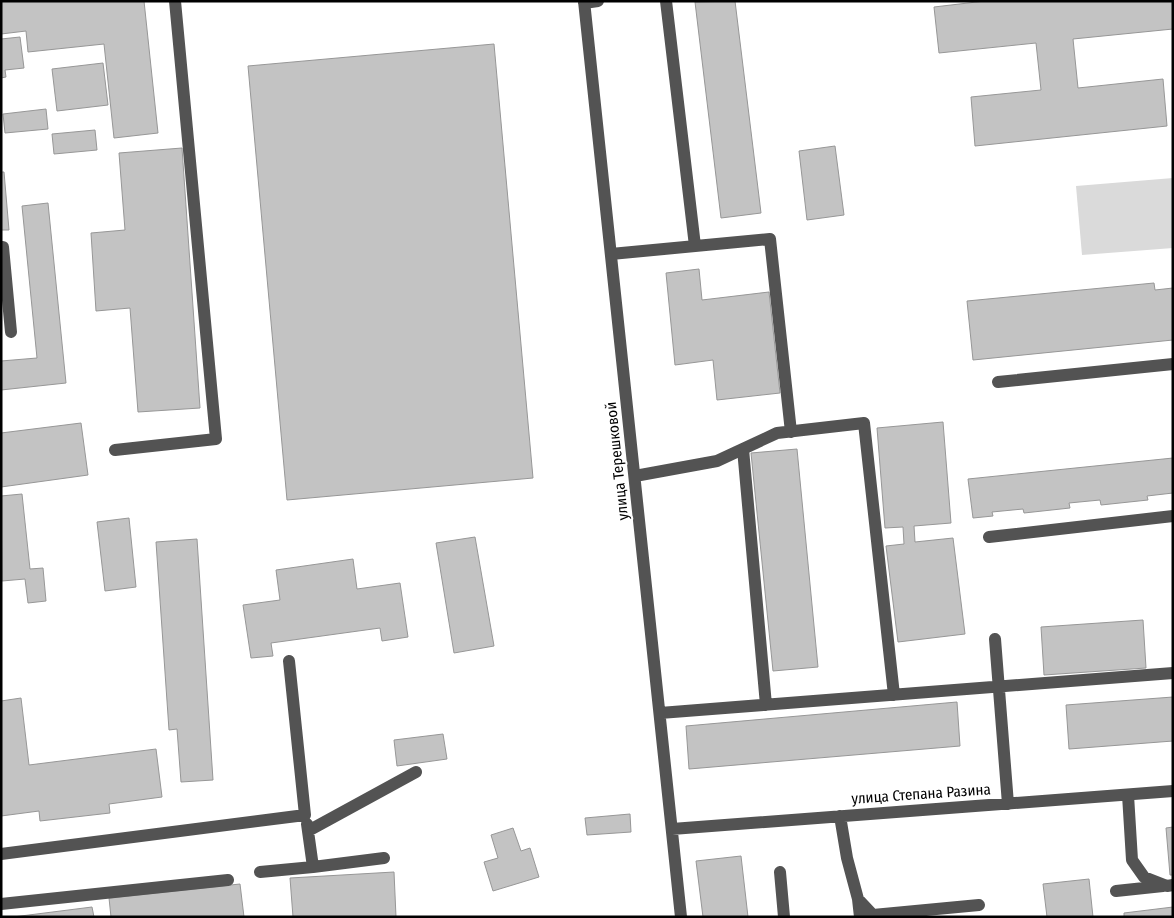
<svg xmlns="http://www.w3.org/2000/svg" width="1174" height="918" font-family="'Fira Sans Condensed',sans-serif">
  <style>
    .green { fill: #dadada }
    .building { fill: #c3c3c3; stroke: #979797 }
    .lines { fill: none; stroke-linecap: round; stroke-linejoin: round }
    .minor { stroke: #535353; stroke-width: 12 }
    .labels { text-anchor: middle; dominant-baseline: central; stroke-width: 4; stroke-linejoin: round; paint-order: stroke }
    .street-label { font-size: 15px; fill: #000; stroke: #fff }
  </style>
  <rect width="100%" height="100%" fill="#fff"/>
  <path class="green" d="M1173 178V248L1082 255 1076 186Z"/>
  <path class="building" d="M1 1H144L158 133 114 138 104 44 28 52 26 31 1 34Z
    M735 1 761 213 721 218 695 2Z
    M985 1H1173V29L1073 39 1078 88 1163 79 1167 126 975 146 971 97 1041 90 1036 43 939 53 934 7Z
    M20 37 24 68 5 70 6 77 1 78V39Z
    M494 44 533 478 287 500 248 66Z
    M103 63 108 105 57 111 52 69Z
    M46 109 48 129 5 133 3 114Z
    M95 130 97 150 54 154 52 134Z
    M835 146 844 215 807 220 799 151Z
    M182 148 200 408 138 412 130 308 96 311 91 233 125 230 119 153Z
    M1 172H4L9 230H1Z
    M48 203 66 383 1 390V361L37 358 22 206Z
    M699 269 702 300 769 292 780 393 717 400 713 360 675 365 666 273Z
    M1154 283 1155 290 1173 288V340L973 360 967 301Z
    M943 422 951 523 914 526 915 542 953 538 965 634 898 642 886 546 904 544 903 527 885 528 877 428Z
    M81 423 88 475 1 487V433Z
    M797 449 818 667 773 671 751 453Z
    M1173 458V493L1147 496 1148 500 1101 505 1100 500 1069 503 1070 508 1024 513 1023 509 992 512 993 516 973 518 968 479Z
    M22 494 30 569 43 568 46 601 28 603 25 579 2 581 1 496Z
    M129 518 136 587 105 591 97 522Z
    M475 537 494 646 454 653 436 543Z
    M197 539 213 780 181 782 177 729 169 730 156 542Z
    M353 559 357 589 400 583 408 637 382 641 380 628 271 643 273 656 251 658 243 605 280 600 276 570Z
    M1143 620 1146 668 1044 675 1041 627Z
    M1173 697V741L1069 749 1066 705Z
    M21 698 29 765 156 749 162 797 109 804 110 813 40 821 39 811 1 816V701Z
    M957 702 960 746 689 769 686 726Z
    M443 734 447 759 397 766 394 740Z
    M630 814 631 832 587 835 585 818Z
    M1173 827V875H1170L1166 828Z
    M513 828 521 851 530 848 539 877 493 891 484 862 498 858 491 835Z
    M741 856 748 917H703L696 861Z
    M394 872 396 917H293L290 878Z
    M1089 879 1093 917H1047L1043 884Z
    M240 884 244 917H111L109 898Z
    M92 907 94 917H13Z
    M1173 907V917H1124V913Z"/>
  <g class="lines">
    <path class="minor" d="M584 1 681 917
      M666 1 695 246
      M584 3 598 1
      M1 247H3L11 332
      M611 254 770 239 791 432
      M998 382 1173 364
      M743 449 766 705
      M115 450 216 439 175 1
      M635 476 717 461 777 433 864 423 894 695
      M989 537 1173 516
      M995 639 1008 804
      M660 713 1173 673
      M1128 795 1132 860 1144 877 1167 886 1173 885
      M840 816 847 858 858 899 873 915 979 905
      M672 829 1173 791
      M308 831 416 772
      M1 854 305 815 289 661
      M313 867 384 858
      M260 872 313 867 307 824
      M780 872 784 917
      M1116 891 1163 886
      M858 899 860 917
      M1 904 228 880"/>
  </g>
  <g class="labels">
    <g class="street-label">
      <text transform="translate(617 461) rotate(-96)">улица Терешковой</text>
      <text transform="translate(921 794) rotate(-4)">улица Степана Разина</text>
    </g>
  </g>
  <rect width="1174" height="918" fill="none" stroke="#000000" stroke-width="5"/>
</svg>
